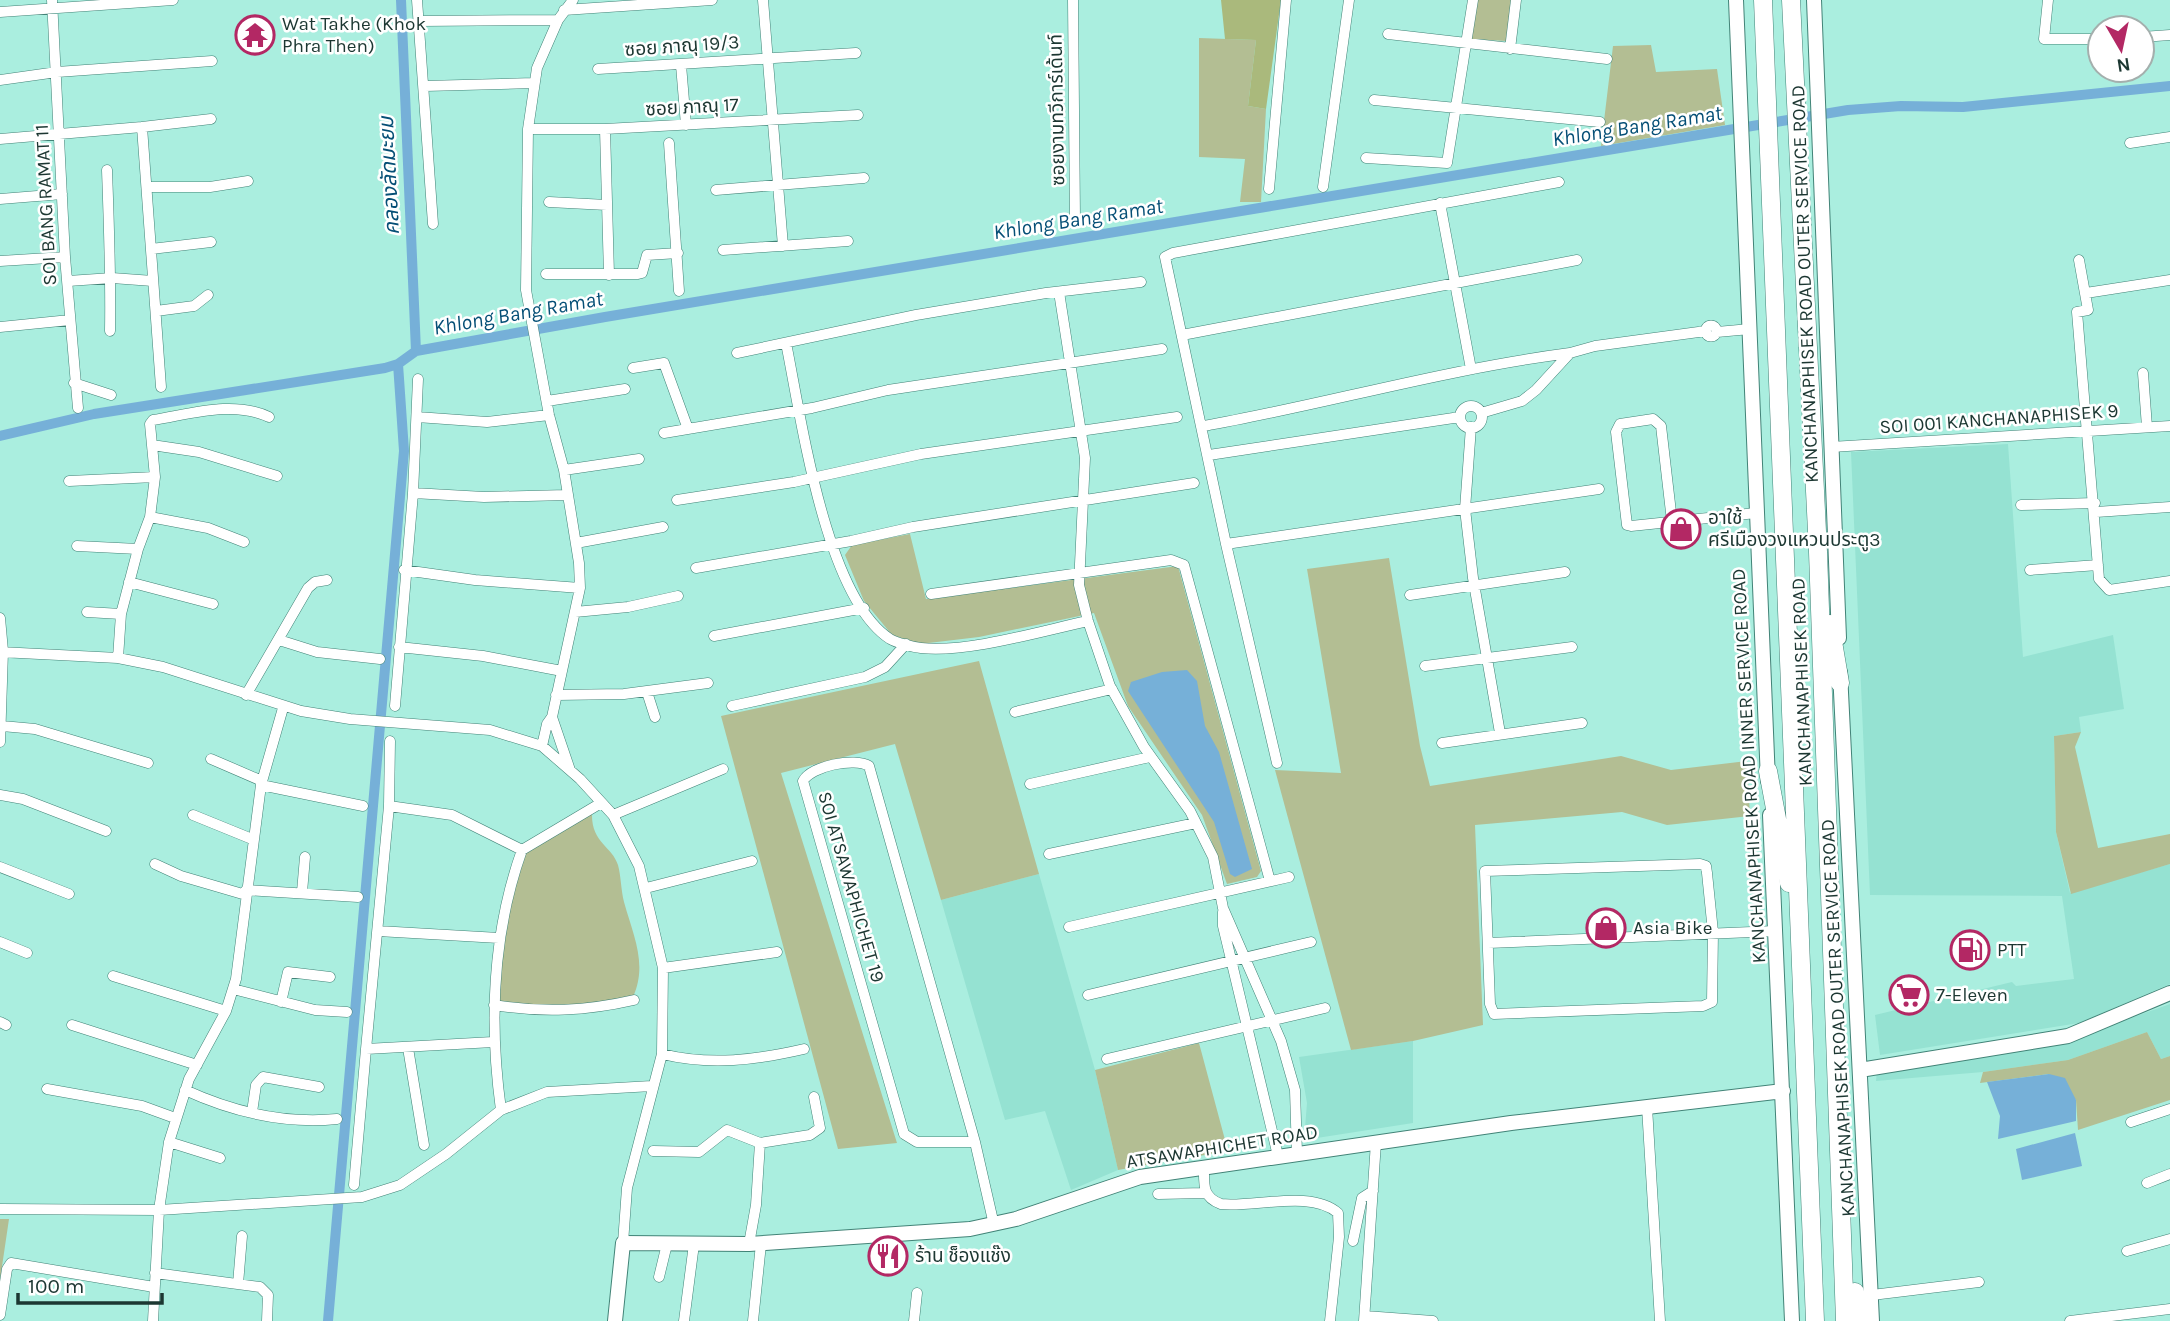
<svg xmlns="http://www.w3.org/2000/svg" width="2170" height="1321" font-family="Karla,'Noto Sans Thai',sans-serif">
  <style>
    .built { fill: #95e2d2 }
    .green { fill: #b3be93 }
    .forest { fill: #aab97c }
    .water { fill: #76b0d8 }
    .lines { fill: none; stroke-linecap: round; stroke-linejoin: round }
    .canal { stroke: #76b0d8; stroke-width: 10 }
    .street-casing { stroke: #428377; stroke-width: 11 }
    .secondary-casing { stroke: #428377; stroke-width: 16 }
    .highway-casing { stroke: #428377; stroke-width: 19 }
    .street { stroke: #fff; stroke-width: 10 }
    .secondary { stroke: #fff; stroke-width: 14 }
    .highway { stroke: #fff; stroke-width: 18 }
    .labels { text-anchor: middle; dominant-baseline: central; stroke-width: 5; stroke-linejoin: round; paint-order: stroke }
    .poi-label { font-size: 19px; fill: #1c3732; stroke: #fff; text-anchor: start }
    .street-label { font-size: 19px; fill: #1c3732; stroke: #fff }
    .water-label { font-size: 21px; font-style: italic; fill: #054f76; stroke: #fff }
  </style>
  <rect width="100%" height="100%" fill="#aaeedf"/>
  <path class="built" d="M2008 444 2023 657 2113 635 2124 709 2079 717 2081 732 2054 736 2056 832 2070 893 2170 864V984L2079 1023 1880 1055 1875 1015 2012 982 2016 986 2074 979 2062 896 1870 895 1851 452Z
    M1039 874 1095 1070 1118 1170 1071 1190 1045 1111 1005 1120 941 900Z
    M2170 1004V1056L2161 1059 2147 1032 2068 1060 1983 1072 1876 1081 1877 1070 2100 1029Z
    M1413 1041V1123L1304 1140 1307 1103 1299 1057Z"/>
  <path class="green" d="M1475 0H1511L1506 41 1471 39Z
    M1199 38 1256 40 1248 106 1266 109 1261 202H1240L1245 159 1199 157Z
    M1651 45 1656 72 1717 69 1725 125 1601 146 1613 46Z
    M910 534 926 599 1178 566 1261 871 1257 877 1227 884 1202 815 1128 706 1094 613 979 637 920 644 892 635 864 601 845 555 852 545Z
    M1389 558 1420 746 1430 786 1621 756 1671 770 1747 761 1750 816 1667 825 1622 812 1475 825 1483 1025 1413 1041 1351 1050 1275 770 1341 773 1307 569Z
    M979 661 1039 874 941 900 895 744 781 773 897 1143 838 1149 721 716Z
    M2081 732 2075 747 2098 848 2170 834V864L2071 894 2056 832 2054 736Z
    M592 813C591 843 612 846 618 865 621 876 621 890 624 902 633 935 648 964 633 997 584 1007 547 1006 498 1003L503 934 516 851Z
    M2147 1032 2161 1059 2170 1056V1100L2078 1130 2076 1100 2049 1074 1980 1083 1983 1072 2068 1060Z
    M1199 1043 1228 1151 1118 1170 1095 1070Z
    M0 1219H9L0 1280Z"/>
  <path class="forest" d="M1221 0H1281L1266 109 1248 106 1256 40 1225 39Z"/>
  <path class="water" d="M1187 670 1197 681 1205 726 1219 752 1252 869 1235 877 1230 874 1214 822 1128 691 1131 682 1162 672Z
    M2049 1074 2065 1078 2076 1100V1121L1998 1139 2000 1116 1987 1082Z
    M2075 1133 2082 1166 2022 1180 2016 1149Z"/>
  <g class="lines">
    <path class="canal" d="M401 0 416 351
      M0 436 94 414 385 368 398 364 416 351 605 317 1848 110 1901 106 1963 107 2170 86
      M328 1321 404 451 398 364"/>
    <g class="street-casing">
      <path id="street" d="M52 0 65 257 78 408
        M417 0 433 224
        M763 0 783 246
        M1073 0 1075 219
        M2048 0 2044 39H2100
        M564 10 712 0
        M0 12 173 0
        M419 21 558 20
        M1388 34 1607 59
        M2142 37 2170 35
        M1510 49 1516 0
        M681 65 686 125
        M598 69 856 53
        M0 80 57 72 212 61
        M425 86 534 83
        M1374 100 1600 122
        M142 127 211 119
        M528 129H605L858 115
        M605 129 609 275
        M0 139 142 127 161 387
        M669 143 679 291
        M2130 143 2170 137
        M1366 158 1447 163 1473 0
        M107 170C109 224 111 277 110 331
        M149 187H210L248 181
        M1323 187 1349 0
        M1269 189 1286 0
        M716 190 864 178
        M0 199 62 194
        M549 202 607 205
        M1440 203 1471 369
        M151 249 211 242
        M723 250 848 241
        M2079 260 2088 310 2077 312 2099 579 2109 590 2170 581
        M0 261 65 257
        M546 274H638L642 273 647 255 678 253
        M68 281 112 278 153 281
        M1059 292 1085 458 1079 585 1088 621 1110 686 1144 747 1190 811 1213 857 1223 908 1281 1041 1295 1090 1297 1154
        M2086 293 2170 280
        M156 311 194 306 208 295
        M1705.5 331a5.5 5.5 0 1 1 11 0a5.5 5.5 0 1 1-11 0Z
        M0 327 70 320
        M1717 332 1750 329
        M1182 335 1577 260
        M786 343C801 416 825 597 890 639 897 643 912 647 921 648 968 653 1041 631 1088 621
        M737 353 916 315 1046 293 1141 282
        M633 368 664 363 688 429
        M2143 373 2147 427
        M74 383 111 395
        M547 401 625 389
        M1460 417a11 11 0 1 1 22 0a11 11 0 1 1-22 0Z
        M1481 413 1522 401 1536 390 1570 353 1595 346 1706 331
        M417 417 487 422 549 415
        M1204 426C1326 404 1446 369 1570 353
        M1471 427 1465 509 1473 578 1500 733
        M664 433 812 408 888 390 1162 349
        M152 445 199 452 277 476
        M1831 447 2170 426
        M1209 455 1460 417
        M564 470 639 459
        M69 481 155 477
        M413 493 484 497 567 495
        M677 500 794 482 921 454 1177 417
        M2021 505 2095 503
        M2096 512 2170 507
        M150 517 208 528 244 542
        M1672 521 1661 426 1653 419 1620 424 1616 432 1627 525 1631 526 1756 513
        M576 543 663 527
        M1226 544 1599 489
        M77 546 138 549
        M696 568 851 541 913 527 1194 483
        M404 570 475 580 580 588
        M2030 570 2098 565
        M129 582 213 604
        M931 594 1171 560 1184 565 1270 881
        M1410 595 1565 572
        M87 612 121 614
        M575 612 628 607 678 596
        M0 618 3 651 0 742
        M714 636 864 608
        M279 640 317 652 380 659
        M399 647 483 656 562 671
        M0 652 118 658 163 667 301 711 350 719 490 730 542 746 580 779 613 815 639 866 663 968 662 1054 627 1188 623 1243
        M118 658 121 614 138 549 150 517 155 477 150 424 153 420C191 414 233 400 269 417
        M1425 666 1572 647
        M647 692 655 717
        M246 695 308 588 315 582 327 580
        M556 695 624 694 708 683
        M395 706 413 493 418 379
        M732 706 865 677 885 667 906 644
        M1015 712 1112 689
        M552 717 570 770
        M2 726 35 729 148 763
        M390 741 389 806 366 1049 493 1042
        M1442 743 1582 723
        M542 746 547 724 552 717 580 588 579 563 564 470 549 415 526 290 528 129 537 68 558 20 573 0
        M211 759 262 781
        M1277 763 1226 544 1165 257 1173 253 1559 182
        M1030 784 1150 757
        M261 785 363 806
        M0 795 23 799 106 831
        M389 806 452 815 522 850C492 934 489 1022 501 1110
        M193 815 252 839
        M613 815 723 769
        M522 850 601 803
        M1049 854 1196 823
        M155 864 181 876 246 895
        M1700 864 1706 866 1707 873 1713 932 1712 1002 1703 1006 1494 1014 1490 1004 1485 871Z
        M0 867 69 894
        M646 888 752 861
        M246 890 358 897
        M302 892 305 857
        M1223 912V926L1278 1156
        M1069 927 1289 877
        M378 931 499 938
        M0 942 27 953
        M1488 943 1776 931
        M663 968 777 952
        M113 976 226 1011
        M233 989 315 1010 347 1012
        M1088 995 1311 942
        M281 1002 288 972 330 977
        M494 1005C543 1013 586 1011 634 1000
        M0 1022 6 1025
        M72 1025 197 1065
        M408 1048 424 1145
        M662 1054C711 1066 756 1060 804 1049
        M1107 1059 1325 1008
        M47 1089 142 1106 175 1118
        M185 1090C233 1112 285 1124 337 1119
        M1647 1107 1660 1321
        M252 1112 256 1085 263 1077 319 1087
        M2131 1122 2170 1109
        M169 1142 220 1158
        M975 1142H917L904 1134 803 781C811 766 855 757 869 766L975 1142 994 1225
        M653 1151 699 1152 727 1130 760 1143 810 1135 820 1128 814 1097
        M1204 1166C1204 1185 1202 1197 1221 1204 1253 1208 1311 1189 1338 1213L1339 1237 1330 1321
        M2147 1183 2170 1174
        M354 1185 366 1049
        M1158 1194 1205 1193
        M0 1209 159 1210 362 1197 400 1185 446 1154 501 1110 547 1092 652 1086
        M1353 1241 1362 1198 1373 1191
        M749 1244 756 1205 760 1143
        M2127 1251 2170 1239
        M155 1273 260 1287 268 1295 267 1321
        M659 1277 667 1244
        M238 1284 242 1236
        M1872 1295 1979 1282
        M0 1315 7 1269 11 1263 154 1287
        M1365 1316 1433 1321
        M153 1321 159 1210 169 1142 189 1079 226 1011 236 979 261 785 283 708
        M684 1321 694 1244
        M753 1321 761 1244
        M914 1321 917 1293
        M1364 1321 1376 1142
        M2070 1321 2170 1309"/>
    </g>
    <g class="secondary-casing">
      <path id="secondary" d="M1736 0 1768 781
        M1814 0 1839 638
        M1840 672 1872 1321
        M1770 815 1792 1321
        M1860 1070 2068 1036 2170 993
        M615 1321 623 1243 749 1244 970 1229 1016 1219 1140 1177 1511 1123 1783 1091"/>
    </g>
    <g class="highway-casing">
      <path id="highway" d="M1763 0 1815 1321
        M1791 0 1818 552 1845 1321
        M1830 624 1840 683
        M1768 771 1789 883
        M1855 1292 1858 1321"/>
    </g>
    <use href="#street" class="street"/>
    <use href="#secondary" class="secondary"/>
    <use href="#highway" class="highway"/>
  </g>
  <defs>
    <g id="temple-ring" transform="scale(2.0125)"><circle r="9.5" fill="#fff" stroke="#b32864" stroke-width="1.5"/><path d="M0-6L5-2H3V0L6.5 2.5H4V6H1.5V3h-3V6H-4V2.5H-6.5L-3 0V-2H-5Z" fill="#b32864"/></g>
    <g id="shop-ring" transform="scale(2.0125)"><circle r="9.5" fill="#fff" stroke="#b32864" stroke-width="1.5"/><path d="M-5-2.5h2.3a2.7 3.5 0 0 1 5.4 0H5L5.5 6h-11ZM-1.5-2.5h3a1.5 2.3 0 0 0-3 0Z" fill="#b32864"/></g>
    <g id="fuel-ring" transform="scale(2.0125)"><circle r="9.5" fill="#fff" stroke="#b32864" stroke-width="1.5"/><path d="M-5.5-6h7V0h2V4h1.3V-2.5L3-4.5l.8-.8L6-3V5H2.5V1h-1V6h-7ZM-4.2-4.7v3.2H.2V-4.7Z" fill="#b32864"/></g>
    <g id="supermarket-ring" transform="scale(2.0125)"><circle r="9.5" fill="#fff" stroke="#b32864" stroke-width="1.5"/><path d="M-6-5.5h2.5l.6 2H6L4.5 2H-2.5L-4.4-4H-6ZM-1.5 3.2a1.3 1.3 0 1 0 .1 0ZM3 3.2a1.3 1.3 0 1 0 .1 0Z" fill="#b32864"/></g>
    <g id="restaurant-ring" transform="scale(2.0125)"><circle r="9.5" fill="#fff" stroke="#b32864" stroke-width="1.5"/><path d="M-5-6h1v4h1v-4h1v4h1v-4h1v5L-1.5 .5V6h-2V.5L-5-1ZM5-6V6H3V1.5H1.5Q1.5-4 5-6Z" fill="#b32864"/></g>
  </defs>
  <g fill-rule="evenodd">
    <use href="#temple-ring" x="255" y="35"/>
    <use href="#shop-ring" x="1681" y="529"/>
    <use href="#shop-ring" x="1606" y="928"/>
    <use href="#fuel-ring" x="1970" y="950"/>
    <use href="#supermarket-ring" x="1909" y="995"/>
    <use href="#restaurant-ring" x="888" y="1256"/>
  </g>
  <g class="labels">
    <g class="poi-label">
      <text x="282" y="24">Wat Takhe (Khok<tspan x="282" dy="22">Phra Then)</tspan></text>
      <text x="1708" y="518">อาใช้<tspan x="1708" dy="22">ศรีเมืองวงแหวนประตู3</tspan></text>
      <text x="1633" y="928">Asia Bike</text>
      <text x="1997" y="950">PTT</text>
      <text x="1936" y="995">7-Eleven</text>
      <text x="915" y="1256">ร้าน ช็องแช๊ง</text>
    </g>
    <g class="street-label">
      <text transform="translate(682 46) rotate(-4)">ซอย ภาณุ 19/3</text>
      <text transform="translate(692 107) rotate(-3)">ซอย ภาณุ 17</text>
      <text transform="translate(1057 110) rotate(-91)">ซอยงามทวีการ์เด้นท์</text>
      <text transform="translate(46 205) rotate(-93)">SOI BANG RAMAT 11</text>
      <text transform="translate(1805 284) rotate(-92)">KANCHANAPHISEK ROAD OUTER SERVICE ROAD</text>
      <text transform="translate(1999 419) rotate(-4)">SOI 001 KANCHANAPHISEK 9</text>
      <text transform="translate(1802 682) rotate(-92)">KANCHANAPHISEK ROAD</text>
      <text transform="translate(1749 766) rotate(-93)">KANCHANAPHISEK ROAD INNER SERVICE ROAD</text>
      <text transform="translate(851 887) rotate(74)">SOI ATSAWAPHICHET 19</text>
      <text transform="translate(1838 1018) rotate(-93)">KANCHANAPHISEK ROAD OUTER SERVICE ROAD</text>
      <text transform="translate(1222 1147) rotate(-9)">ATSAWAPHICHET ROAD</text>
    </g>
    <g class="water-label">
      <text transform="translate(1637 126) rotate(-9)">Khlong Bang Ramat</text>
      <text transform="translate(389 176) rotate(-93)">คลองลัดมะยม</text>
      <text transform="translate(1078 219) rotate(-9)">Khlong Bang Ramat</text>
      <text transform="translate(518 313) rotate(-10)">Khlong Bang Ramat</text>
    </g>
  </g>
  <g transform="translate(2121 49) rotate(171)"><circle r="33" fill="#ffffff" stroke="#a4afad" stroke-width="2"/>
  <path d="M0-5L12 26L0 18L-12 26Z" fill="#b32864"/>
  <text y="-10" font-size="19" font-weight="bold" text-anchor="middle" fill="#1c3732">N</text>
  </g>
  <path d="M18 1293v10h144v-10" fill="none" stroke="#1c3732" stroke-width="3.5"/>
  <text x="28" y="1293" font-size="21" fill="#1c3732" stroke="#ffffff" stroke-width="5" paint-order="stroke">100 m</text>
</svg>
